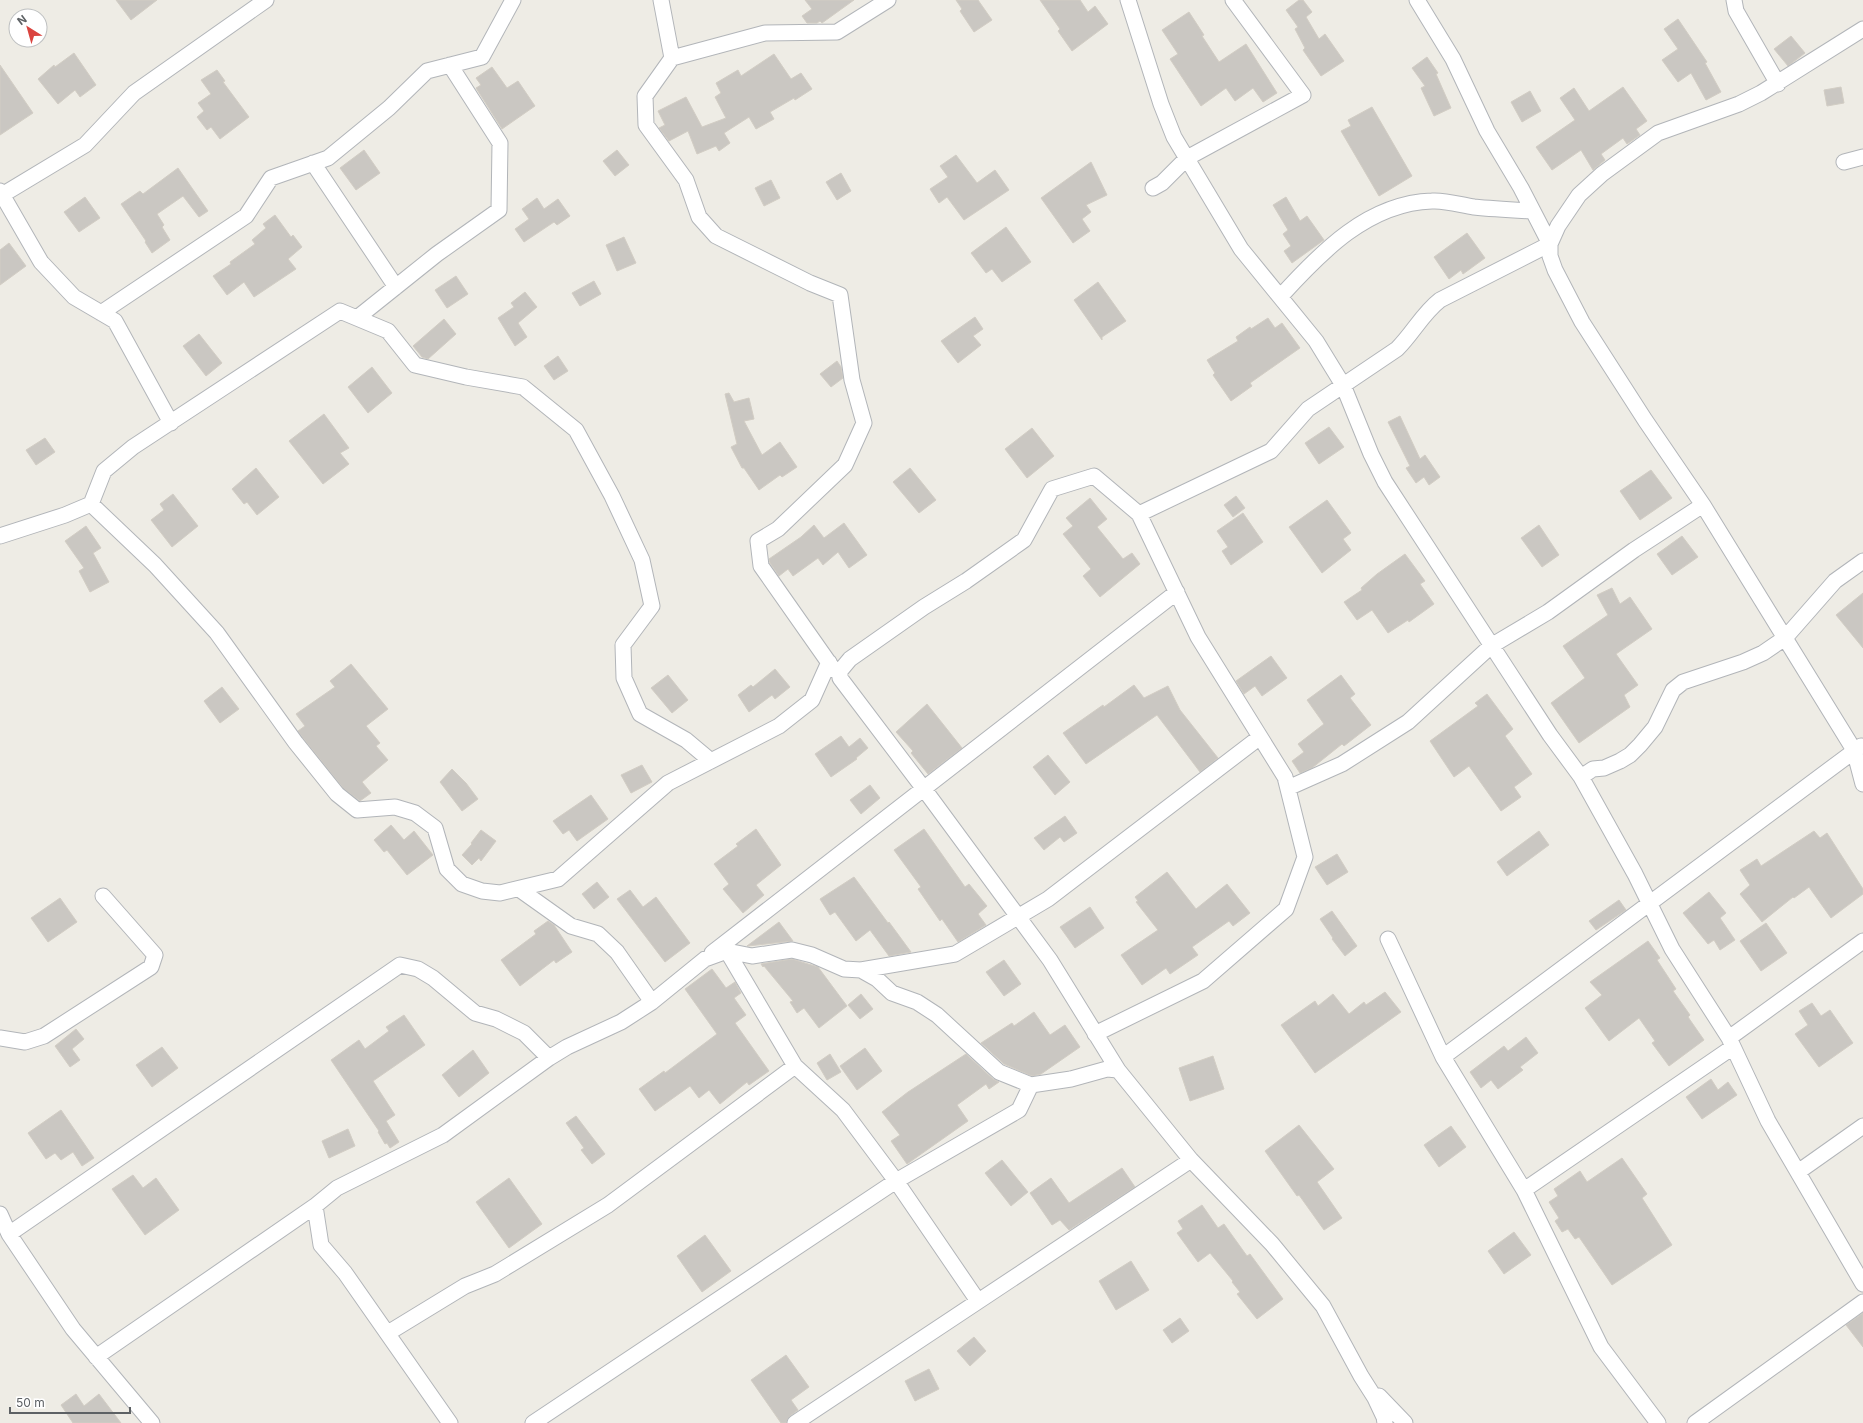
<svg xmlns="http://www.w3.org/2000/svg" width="1863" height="1423" font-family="Inter,sans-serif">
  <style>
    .building { fill: #cac7c2; stroke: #d2cdc4 }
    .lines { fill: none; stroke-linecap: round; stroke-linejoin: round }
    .minor-casing { stroke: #b2b5b9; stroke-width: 17 }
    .minor { stroke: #fff; stroke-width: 15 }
  </style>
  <rect width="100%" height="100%" fill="#eeece5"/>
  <path class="building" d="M116 0H157L131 20Z
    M805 0H854L822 23 820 21 817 23H807L802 16 812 9Z
    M956 0H978L992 20 974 32 960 11 962 9Z
    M1040 0H1080L1088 12 1095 6 1108 24 1072 51 1058 31 1060 29Z
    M1299 0H1303L1312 12 1306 17 1319 39 1325 34 1344 61 1321 76 1303 50 1305 48 1295 29 1298 27 1286 10Z
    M1189 12 1204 35 1202 36 1219 62 1246 44 1277 93 1263 102 1253 88 1235 101 1226 88 1201 106 1170 59 1178 54 1162 30Z
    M1678 19 1707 62 1705 63 1721 92 1706 100 1691 73 1678 82 1662 60 1678 49 1664 29Z
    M1791 36 1805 53 1788 66 1774 49Z
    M74 53 96 85 80 97 75 90 58 104 38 79 54 65 55 67Z
    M774 54 791 79 801 73 812 89 795 100 794 98 770 112 774 119 756 129 749 117 724 133 730 143 719 151 716 146 697 154 688 131 669 141 659 128 665 125 658 111 686 97 702 127 726 118 715 97 721 93 716 83 738 70 741 76Z
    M1427 57 1438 73 1436 74 1451 108 1434 116 1421 88 1425 86 1412 68Z
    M0 65 33 113 0 135Z
    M492 67 507 88 518 81 535 106 502 129 476 88 481 85 476 78Z
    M217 70 225 81 223 82 249 117 220 139 211 127 207 130 197 117 204 111 198 103 211 94 201 80Z
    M1623 87 1647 121 1636 129 1640 135 1627 144 1623 138 1601 154 1605 160 1593 170 1581 150 1552 170 1536 147 1575 120 1560 98 1574 88 1589 111Z
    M1841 87 1844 103 1827 106 1824 90Z
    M1530 91 1541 111 1522 122 1511 102Z
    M1372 107 1412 176 1379 196 1341 131 1351 126 1348 120Z
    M364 150 380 173 356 190 340 168Z
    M617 150 629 165 615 176 603 161Z
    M956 155 977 183 995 170 1009 190 964 220 947 197 939 203 930 189 948 177 940 166Z
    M1091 162 1107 195 1086 205 1091 212 1082 219 1090 231 1073 243 1041 198Z
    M178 168 208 211 199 217 183 196 157 214 164 225 162 227 170 240 152 253 145 242 146 241 121 204 140 191 143 194Z
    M841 173 851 191 837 200 826 182Z
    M771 180 780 198 764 206 755 188Z
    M85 197 100 218 79 232 64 212Z
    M1286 197 1300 221 1307 216 1324 240 1292 263 1284 251 1291 246 1283 234 1288 230 1273 205Z
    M537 198 544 209 558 199 570 216 557 225 554 222 524 242 515 229 529 219 522 209Z
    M275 215 291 237 293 235 302 247 288 259 296 269 254 297 244 282 227 295 213 276 231 264 230 262 255 244 252 240 266 228 263 224Z
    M1006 227 1031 262 1002 282 992 269 986 273 971 253Z
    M1467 233 1485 258 1463 274 1461 270 1449 279 1434 257Z
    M624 237 636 263 617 271 606 245Z
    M9 243 26 266 0 285V250Z
    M456 276 468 294 447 308 435 290Z
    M594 281 601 294 580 306 572 293Z
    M1098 282 1126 321 1102 337V340L1074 300Z
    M525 292 537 307 518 323 527 337 515 346 498 318 514 307 511 303Z
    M975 317 983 329 973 336 981 345 958 363 941 341Z
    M1268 318 1275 328 1282 323 1300 348 1250 383 1252 386 1231 401 1213 375 1215 373 1207 360 1238 341 1236 337 1250 327 1251 329Z
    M444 319 456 334 428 359 422 357 413 346Z
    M199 334 222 363 206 376 183 346Z
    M558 356 568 371 554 380 544 366Z
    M837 361 841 367 843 378 831 387 820 374Z
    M372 367 392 393 368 413 348 387Z
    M729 393 734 402 749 398 754 419 744 421 762 455 780 442 797 467 782 477 780 475 759 490 744 468H742L731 447 737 444 725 394Z
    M324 414 349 448 340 453 349 464 323 484 289 441Z
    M1400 416 1420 459 1425 455 1440 477 1429 485 1424 477 1416 483 1406 468 1410 466 1388 422Z
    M1329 427 1344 447 1319 464 1305 443Z
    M1032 428 1054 456 1027 478 1005 449Z
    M45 438 55 452 36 465 26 450Z
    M256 468 279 497 257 515 247 502 244 504 232 489Z
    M910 468 936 500 919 513 893 482Z
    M1651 470 1672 498 1640 520 1620 491Z
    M173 494 198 526 172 547 151 520 164 510 160 504Z
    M1236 496 1245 508 1233 517 1224 505Z
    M1090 498 1107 519 1097 527 1123 559 1132 553 1140 564 1100 597 1083 576 1091 569 1063 534 1073 526 1066 518Z
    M1327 500 1351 533 1343 539 1351 550 1322 573 1289 527Z
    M1243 513 1263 542 1231 565 1222 551 1228 547 1217 531Z
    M844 523 867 555 849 568 838 552 823 565 818 558 793 576 788 569 779 576 770 563 769 559 801 537 814 525 824 538Z
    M1539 525 1559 555 1542 567 1521 538Z
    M86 526 101 548 93 553 109 582 90 592 79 571 84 568 65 541Z
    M1682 536 1698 557 1672 575 1657 554Z
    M1405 554 1425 581 1420 584 1434 604 1409 622 1408 620 1388 633 1372 610 1357 620 1344 602 1362 590 1361 588 1377 574Z
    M1612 588 1620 604 1630 597 1652 629 1616 654 1638 685 1624 695 1630 707 1579 743 1551 703 1585 678 1563 646 1608 615 1597 595Z
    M1863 593V648L1836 615Z
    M1271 656 1287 678 1262 696 1255 686 1244 694 1236 681Z
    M351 664 388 709 366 726 380 743 376 746 388 760 362 782 371 793 360 801 343 788 303 738 298 731 305 726 296 714 335 687 330 681Z
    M775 669 790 687 775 699 772 695 749 712 738 695 751 685 753 687Z
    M668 675 688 700 672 713 651 688Z
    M1341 675 1355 694 1350 698 1371 725 1344 746 1342 744 1312 768 1300 773 1292 761 1304 752 1298 744 1324 724 1307 700Z
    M1134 685 1144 698 1168 686 1180 710 1218 758 1200 772 1157 715 1086 764 1063 733 1103 705 1104 707Z
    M222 687 239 709 220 723 204 701Z
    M1487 694 1513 729 1505 736 1532 774 1514 787 1521 797 1501 811 1469 766 1454 777 1430 741 1478 706 1475 703Z
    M927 704 962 748 928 774 911 753 913 751 896 732Z
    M841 736 849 747 860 738 868 748 856 758 857 759 831 777 815 754Z
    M1048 755 1070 782 1055 795 1033 767Z
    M642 765 652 782 631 793 621 775Z
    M452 769 466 783 478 799 462 811 440 782Z
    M870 785 880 798 861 814 850 800Z
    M591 795 608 819 577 841 569 830 563 834 553 821Z
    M1065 816 1077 833 1064 842 1060 837 1044 850 1034 838Z
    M391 825 404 840 414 831 433 855 407 875 387 850 384 852 374 840Z
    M756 829 781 865 756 885 764 895 743 913 723 889 729 884 714 864 738 846 736 844Z
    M924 829 965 887 969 884 987 906 978 914 986 925 958 942 942 919 940 921 918 889 921 887 894 850Z
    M481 830 496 841 481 861 479 858 472 865 462 855 472 844 471 843Z
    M1539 831 1549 845 1507 876 1497 862Z
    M1814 831 1820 838 1827 833 1863 889V894L1831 918 1809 887 1794 898 1793 897 1762 922 1740 894 1750 885 1740 870 1757 859 1761 866Z
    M1337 854 1348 872 1327 885 1315 867Z
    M1167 872 1196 909 1227 884 1250 913 1233 926 1229 921 1192 947 1198 955 1170 974 1166 968 1142 985 1121 955 1158 930 1136 902 1138 901 1135 897Z
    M854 877 888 923 889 922 911 952 889 956 870 930 856 941 835 912 830 915 820 899Z
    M597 882 609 897 594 909 582 894Z
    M630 890 643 907 656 897 690 943 665 962 617 899Z
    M1709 892 1726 913 1720 918 1735 940 1720 950 1714 940 1708 944 1683 913Z
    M60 898 77 922 48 942 31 918Z
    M1619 900 1626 910 1596 930 1589 921Z
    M1090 907 1104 928 1075 948 1060 927Z
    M1332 911 1357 946 1345 956 1332 939 1333 938 1320 919Z
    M548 921 554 925 572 952 556 963 554 960 520 986 501 960 536 934 534 931Z
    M779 922 793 941 748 946H747Z
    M1766 923 1787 953 1761 971 1740 941Z
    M1648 941 1660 958 1657 960 1676 989 1673 991 1690 1015 1688 1017 1704 1040 1669 1066 1652 1043 1655 1041 1639 1018 1609 1041 1585 1008 1602 995 1590 982Z
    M792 959 818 967 847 1006 819 1028 804 1008 797 1013 790 1002 793 1001 764 966 763 967 761 964Z
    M1004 960 1021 984 1004 996 986 972Z
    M712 969 726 988 735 982 741 993 734 998 746 1015 735 1023 769 1071 749 1085 747 1082 720 1104 709 1090 699 1098 690 1086 655 1111 639 1089 664 1071 665 1073 717 1034 685 989Z
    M1385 992 1401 1012 1315 1073 1281 1025 1315 1001 1318 1006 1333 994 1349 1014 1364 1002 1366 1005Z
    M861 994 873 1009 860 1019 848 1005Z
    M1812 1003 1821 1016 1830 1010 1853 1043 1819 1067 1795 1034 1808 1025 1799 1011Z
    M1034 1012 1050 1035 1065 1025 1080 1047 1041 1074 1032 1076 1004 1064 981 1043 1012 1023 1014 1026Z
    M404 1015 425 1045 373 1081 395 1115 386 1121 399 1142 390 1148 387 1143 385 1144 378 1132 379 1131 331 1060 359 1040 365 1049 389 1031 386 1027Z
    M76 1029 84 1039 72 1049 80 1060 70 1067 55 1046Z
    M1526 1037 1538 1053 1520 1067 1523 1070 1498 1089 1491 1080 1481 1088 1470 1072 1504 1046 1508 1051Z
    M162 1047 178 1068 152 1087 136 1065Z
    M865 1048 882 1071 857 1090 840 1066Z
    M473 1050 489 1073 459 1097 442 1075Z
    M830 1054 841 1072 827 1080 817 1063Z
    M966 1054 993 1079 999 1082 989 1089 986 1084 957 1105 968 1121 907 1164 891 1141 900 1135 882 1112 908 1092Z
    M1213 1056 1224 1089 1190 1101 1179 1068Z
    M1711 1079 1718 1090 1728 1082 1737 1095 1702 1119 1686 1097Z
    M61 1110 94 1158 82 1166 73 1152 61 1160 55 1153 46 1159 28 1133Z
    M576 1116 605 1154 592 1164 581 1150 584 1148 566 1123Z
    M1299 1125 1334 1169 1317 1182 1342 1218 1324 1230 1299 1195 1297 1196 1265 1151Z
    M1451 1126 1466 1147 1439 1167 1424 1145Z
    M348 1129 355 1146 329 1158 322 1141Z
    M1622 1158 1647 1194 1642 1198 1672 1245 1612 1285 1579 1237 1575 1239 1568 1229 1562 1232 1555 1221 1559 1218 1549 1202 1558 1196 1554 1189 1580 1171 1587 1182Z
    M1002 1160 1028 1192 1011 1206 985 1173Z
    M1122 1168 1135 1187 1069 1230 1060 1220 1052 1225 1030 1193 1051 1178 1069 1203Z
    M133 1175 143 1188 156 1178 179 1210 145 1235 112 1189Z
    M509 1178 542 1224 509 1248 476 1202Z
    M1202 1205 1218 1228 1224 1224 1247 1256 1250 1254 1283 1299 1257 1319 1237 1294 1240 1292 1232 1282 1233 1281 1210 1253 1198 1262 1177 1233 1183 1229 1178 1221Z
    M1514 1232 1531 1255 1504 1274 1488 1251Z
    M705 1235 731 1271 702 1292 677 1256Z
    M1131 1261 1149 1290 1116 1310 1099 1281Z
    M1863 1313V1347L1846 1325Z
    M1180 1318 1189 1331 1172 1343 1163 1330Z
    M974 1337 986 1351 970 1366 957 1351Z
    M786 1355 809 1387 791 1400 798 1410 790 1416 786 1423H781L751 1380Z
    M929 1369 939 1389 915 1401 905 1381Z
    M76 1394 84 1406 99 1394 121 1423H73L61 1405Z"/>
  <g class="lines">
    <g class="minor-casing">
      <path id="minor" d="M661 0 672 58 645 96 646 125 686 180 699 217 716 236 810 283 840 295 852 380 864 423 845 465 778 529 758 541 761 566 834 670
        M1128 0 1161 104 1174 137 1241 249 1316 341 1343 385 1371 454 1385 482 1550 735 1581 777 1635 874 1672 949 1729 1038 1768 1121 1863 1284
        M1734 0 1736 11 1778 84
        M1863 29 1761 93 1739 104 1658 133 1602 174 1579 195 1558 226 1550 244V256L1555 270 1582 322 1645 420 1703 505 1854 750 1863 784
        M672 58 765 33 837 32 888 0
        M1844 162 1863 157
        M313 163 396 287
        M1153 188 1162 183 1187 158 1303 95 1233 0
        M0 191 41 262 74 297 115 321 171 423
        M2 195 85 145 134 93 266 0
        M1281 296C1321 252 1368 203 1432 201 1445 200 1461 205 1474 207 1493 209 1513 210 1532 211
        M101 313 246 216 271 178 328 158 389 108 427 71 482 57 513 0
        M357 318 437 254 499 210 500 143 450 65
        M91 504 155 565 217 633 296 743 337 794 357 810 395 807 415 813 435 828 447 869 462 884 482 891 500 893 558 879 668 783 779 726 812 700 829 662
        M1139 514 1271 451 1308 409 1397 349C1413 333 1423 313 1440 300L1550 244 1521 188 1487 131 1453 59 1417 0
        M0 536 65 515 91 504 104 471 133 447 340 311 388 331 415 365 466 377 523 387 576 430 612 496 642 560 652 606 623 645 624 678 640 714 686 740 711 761
        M1581 777 1593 769 1604 768 1620 761 1630 755 1640 745 1655 727 1673 690 1683 682 1743 662 1763 653 1785 638 1835 581 1863 561
        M1288 788 1342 764 1408 722 1491 646 1548 612 1634 550 1703 505
        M519 889 571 926 598 934 617 952 652 1002
        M1388 939 1443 1057 1524 1190 1601 1347 1658 1423
        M727 951 795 1066 843 1110 896 1181 978 1301
        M712 953 1177 592
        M861 970 955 954 1048 899 1260 737
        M1095 1034 1203 981 1286 909 1305 857 1285 777 1198 637 1139 514 1094 476 1052 489 1024 540 966 581 924 607 850 659 840 671V678L924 789 1050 960 1118 1070
        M0 1038 25 1042 44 1036 151 967 155 955 103 896
        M1729 1038 1863 941
        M1443 1057 1861 746
        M1798 1172 1863 1126
        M1524 1190 1733 1047
        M0 1214 9 1234 73 1329 152 1423
        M9 1234 400 965 418 969 433 978 475 1013 496 1019 524 1033 549 1058
        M388 1333 465 1286 495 1274 608 1205 795 1066
        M96 1357 315 1206
        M1379 1396 1405 1423
        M450 1423 345 1273 321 1245 315 1206 337 1188 443 1135 549 1058 567 1047 621 1022 652 1002 705 959 727 951 752 956 792 950 812 955 844 969 861 970 877 979 892 993 917 1002 937 1015 999 1072 1031 1085 1071 1079 1107 1069 1118 1070 1191 1160 1272 1244 1323 1306 1361 1376 1375 1398 1384 1417 1385 1423
        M533 1423 896 1181 1019 1110 1031 1085
        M795 1423 1191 1160
        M1695 1423 1863 1302"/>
    </g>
    <use href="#minor" class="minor"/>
  </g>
  <g transform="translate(28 28) rotate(323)"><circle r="19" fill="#ffffff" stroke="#bec0c1"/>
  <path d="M0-3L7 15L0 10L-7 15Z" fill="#da443f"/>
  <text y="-6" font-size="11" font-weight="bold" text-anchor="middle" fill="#5d6164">N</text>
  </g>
  <path d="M10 1407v6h120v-6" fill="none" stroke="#5d6164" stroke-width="2"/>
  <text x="16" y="1407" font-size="12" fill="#5d6164" stroke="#ffffff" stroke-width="3" paint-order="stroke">50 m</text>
</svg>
